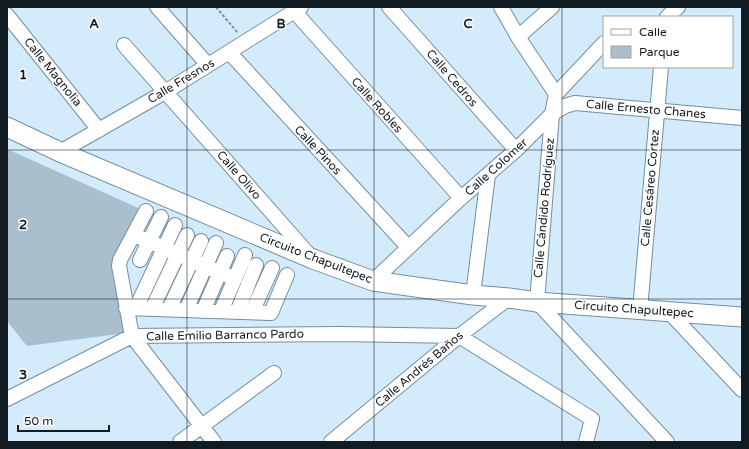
<svg xmlns="http://www.w3.org/2000/svg" width="749" height="449" font-family="'Varela Round',sans-serif">
  <style>
    .green { fill: #aabfce }
    .lines { fill: none; stroke-linecap: round; stroke-linejoin: round }
    .street-casing { stroke: #748ea1; stroke-width: 16 }
    .secondary-casing { stroke: #748ea1; stroke-width: 21 }
    .path { stroke: #7d8e9a; stroke-width: 2; stroke-dasharray: 3 2; stroke-linecap: butt }
    .street { stroke: #fff; stroke-width: 14 }
    .secondary { stroke: #fff; stroke-width: 19 }
    .grid { fill: none; stroke: #111b22; stroke-width: 1; stroke-opacity: 0.55 }
    .labels { text-anchor: middle; dominant-baseline: central; stroke-width: 3; stroke-linejoin: round; paint-order: stroke }
    .street-label { font-size: 12px; fill: #111b22; stroke: #fff }
    .grid-label { font-size: 13px; text-anchor: middle; font-weight: bold; fill: #111b22; stroke: #fff; stroke-width: 3; stroke-linejoin: round; paint-order: stroke }
  </style>
  <rect width="100%" height="100%" fill="#d4ebfb"/>
  <path class="green" d="M7 149 145 211 115 262 126 333 27 346 7 321Z"/>
  <g class="lines">
    <g class="street-casing">
      <path id="street" d="M157 7 208 65
        M389 7 516 150
        M501 7 518 37 556 94
        M294 11 461 198
        M7 15 99 130
        M667 17 678 7
        M518 37 552 7
        M124 45 311 257
        M229 52 408 247
        M60 152 165 92 301 7
        M146 211 120 260 119 266 132 336 214 442
        M134 235 235 279
        M140 260 161 217
        M373 281 461 198 516 150 552 114 556 94 604 43
        M473 295 488 175
        M126 308 271 313 287 275
        M136 308 175 225
        M152 309 187 235
        M169 309 201 241
        M186 310 216 243
        M640 310 661 67
        M203 311 227 256
        M221 311 245 255
        M237 312 256 265
        M252 312 272 268
        M669 312 742 390
        M7 399 132 336 340 334 459 336 592 419 586 442
        M180 442 274 373
        M331 442 459 336 509 298
        M667 442 537 302 552 114 565 106 575 103 742 118"/>
    </g>
    <g class="secondary-casing">
      <path id="secondary" d="M7 127 60 152 313 259 373 281 473 295 509 298 537 302 742 317"/>
    </g>
    <path class="path" d="M216 7 237 32"/>
    <use href="#street" class="street"/>
    <use href="#secondary" class="secondary"/>
  </g>
  <path class="grid" d="M187 7V442M374 7V442M562 7V442M7 150H742M7 299H742"/>
  <g class="labels">
    <g class="street-label">
      <text transform="translate(53 72) rotate(51)">Calle Magnolia</text>
      <text transform="translate(452 78) rotate(49)">Calle Cedros</text>
      <text transform="translate(181 81) rotate(-31)">Calle Fresnos</text>
      <text transform="translate(377 105) rotate(48)">Calle Robles</text>
      <text transform="translate(646 109) rotate(5)">Calle Ernesto Chanes</text>
      <text transform="translate(318 150) rotate(47)">Calle Pinos</text>
      <text transform="translate(496 167) rotate(-42)">Calle Colomer</text>
      <text transform="translate(239 175) rotate(49)">Calle Olivo</text>
      <text transform="translate(650 188) rotate(-85)">Calle Cesáreo Cortez</text>
      <text transform="translate(544 208) rotate(-85)">Calle Cándido Rodríguez</text>
      <text transform="translate(316 258) rotate(21)">Circuito Chapultepec</text>
      <text transform="translate(634 309) rotate(4)">Circuito Chapultepec</text>
      <text transform="translate(225 335) rotate(-1)">Calle Emilio Barranco Pardo</text>
      <text transform="translate(419 369) rotate(-40)">Calle Andrés Baños</text>
    </g>
  </g>
  <g class="grid-label">
    <text x="94" y="28">A</text>
    <text x="281" y="28">B</text>
    <text x="468" y="28">C</text>
    <text x="23" y="79">1</text>
    <text x="23" y="229">2</text>
    <text x="23" y="379">3</text>
  </g>
  <rect width="749" height="449" fill="none" stroke="#111b22" stroke-width="16"/>
  <rect x="603" y="16" width="130" height="52" fill="#ffffff" stroke="#a0a4a7"/>
  <rect x="611" y="29" width="20" height="6" fill="#ffffff" stroke="#a0a4a7"/>
  <text x="639" y="36" font-size="12" fill="#111b22">Calle</text>
  <rect x="611" y="46" width="20" height="12" fill="#aabfce" stroke="#a0a4a7"/>
  <text x="639" y="56" font-size="12" fill="#111b22">Parque</text>
  <path d="M18 425v6h91v-6" fill="none" stroke="#111b22" stroke-width="2"/>
  <text x="24" y="425" font-size="12" fill="#111b22" stroke="#ffffff" stroke-width="3" paint-order="stroke">50 m</text>
</svg>
